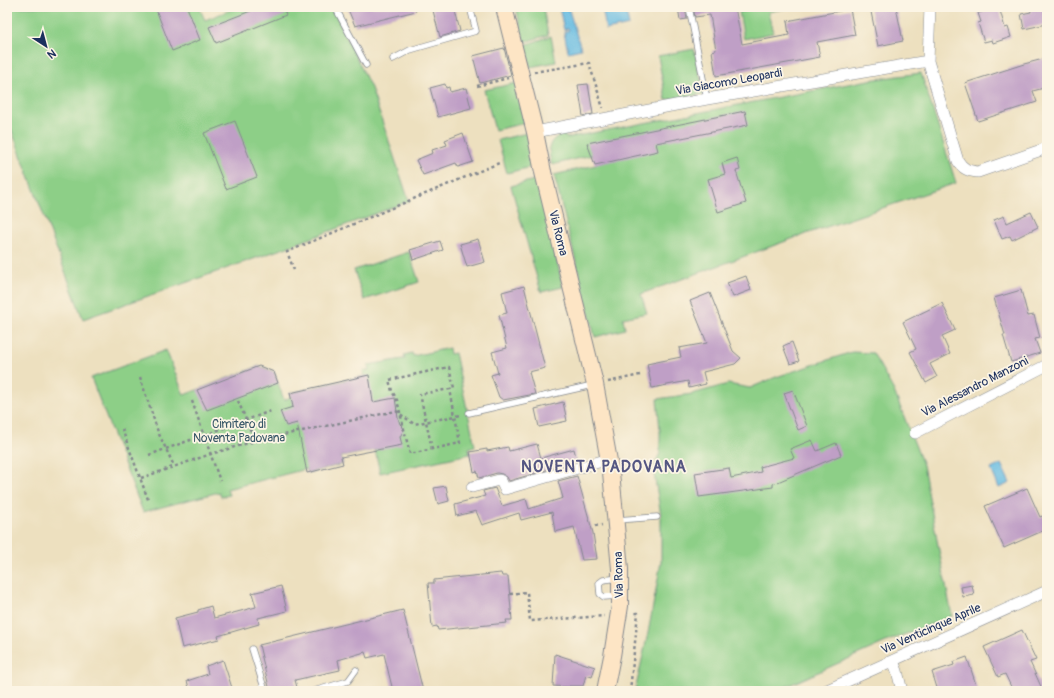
<svg xmlns="http://www.w3.org/2000/svg" width="1054" height="698" font-family="Pangolin,sans-serif">
  <style>
    .green { fill: #8dcf87; stroke: #547f72 }
    .water { fill: #65bbe2; stroke: #4075a0 }
    .building { fill: #bf9fc6 }
    .lines { fill: none; stroke-linecap: round; stroke-linejoin: round }
    .lane-casing { stroke: #84888e; stroke-width: 7 }
    .street-casing { stroke: #84888e; stroke-width: 12 }
    .secondary-casing { stroke: #84888e; stroke-width: 18 }
    .path { stroke: #84888e; stroke-width: 2.5; stroke-dasharray: 3 3; stroke-linecap: butt }
    .lane { stroke: #fff; stroke-width: 5.5 }
    .street { stroke: #fff; stroke-width: 11 }
    .secondary { stroke: #fde5c5; stroke-width: 16 }
    .labels { text-anchor: middle; dominant-baseline: central; stroke-width: 3.5; stroke-linejoin: round; paint-order: stroke }
    .street-label { font-size: 12px; fill: #1b2f5e; stroke: #fcf5e5 }
    .park-label { font-size: 12px; fill: #385768; stroke: #fcf5e5 }
    .district-label { font-size: 16px; font-weight: bold; letter-spacing: 1px; fill: #545682; stroke: #fcf5e5 }
  </style>
  <rect width="100%" height="100%" fill="#fcf5e5"/>
  <filter id="ink" filterUnits="userSpaceOnUse"><feTurbulence type="fractalNoise" baseFrequency=".025" numOctaves="2"/><feDisplacementMap in="SourceGraphic" scale="8" xChannelSelector="R" yChannelSelector="G"/><feConvolveMatrix kernelMatrix="1 2 1 2 8 2 1 2 1" color-interpolation-filters="sRGB"/></filter>
  <filter id="wash" filterUnits="userSpaceOnUse"><feTurbulence type="fractalNoise" baseFrequency=".012" numOctaves="4" result="noise"/><feDisplacementMap in="SourceGraphic" scale="16" xChannelSelector="R" yChannelSelector="G"/><feGaussianBlur stdDeviation="0.9" result="paint"/><feColorMatrix in="noise" values="0 0 0 0 0 0 0 0 0 0 0 0 0 0 0 0 0 1.4 0 .05"/><feComposite in="paint" operator="in"/></filter>
  <g filter="url(#wash)">
    <rect width="100%" height="100%" fill="#ede0bf"/>
    <path class="green" d="M7 7H199L205 20 238 7H332L371 88 409 201 293 245 83 319 7 118Z
      M516 7H543L548 35 524 42Z
      M744 7H793L768 12 773 33 744 39 739 12 745 11Z
      M551 36 556 62 530 67 525 45Z
      M694 49 704 94 666 100 658 56Z
      M921 73 956 183 797 237 641 294 647 313 623 318 625 329 595 337 554 175 596 165 592 155 552 165C548 150 546 140 564 134L566 138 869 80Z
      M517 83 525 123 495 130 484 90Z
      M527 133 535 166 507 173 498 140Z
      M538 179 563 287 541 292 511 186Z
      M409 252 419 282 364 300 354 270Z
      M449 348 450 354 455 353 475 446 469 448 470 454 380 473 375 450 341 457 343 464 308 473 306 469 227 489 229 495 221 497 219 492 143 512 91 378 166 350 184 395 259 366 274 372 284 400 291 397 290 393 364 376 363 371 369 370 368 365 403 359H405L404 355 412 353 413 356Z
      M852 352 873 353 894 391 923 465 937 540 952 616 888 641 776 691H635L648 633 661 562V515L653 468 660 453V430L657 399 692 394 728 384 750 388 776 377Z"/>
    <path class="water" d="M559 7H568L581 49 568 52 564 32 569 30 568 28 564 30Z
      M602 7H625L629 25 606 30Z
      M1001 464 1010 483 999 488 991 469Z"/>
    <g id="blocks">
      <path class="building" d="M155 7H187L200 40 172 51Z
        M261 7H283L286 15 216 43 209 27Z
        M347 7H415L416 11 355 26Z
        M432 7H454L460 31 440 37Z
        M678 7H685L687 19 680 20Z
        M693 7H735L742 44 789 35 787 21 850 9 855 35 817 42 820 57 716 76 712 51 716 50 710 15 695 17Z
        M870 7H896L903 41 878 46Z
        M984 7H999L1005 28 1008 27 1011 37 993 43 992 40 984 42 978 23 981 22 978 13 986 11Z
        M1030 7H1047V24L1024 29 1021 14 1031 12Z
        M504 48 511 75 480 83 473 56Z
        M1047 58V87L1033 91 1037 102 978 121 965 83 1024 64Z
        M445 84 446 88 449 87 450 92 466 88 471 108 438 117 430 88Z
        M588 84 593 114 583 116 578 85Z
        M745 111 748 125 656 143 658 151 595 165 587 143Z
        M235 121 257 177 226 189 204 133Z
        M463 133 473 162 458 167 456 163 423 175 416 160 433 153 432 150 447 145 445 140Z
        M737 158 740 170 736 171 746 203 718 212 708 179 725 174 722 163Z
        M1031 212 1038 227 1012 240 1010 236 1002 239 994 220 1004 216 1007 223Z
        M478 239 485 262 467 267 460 244Z
        M440 241 443 250 413 260 410 250Z
        M746 276 751 290 733 297 727 283Z
        M524 286 545 368 529 372 535 394 503 400 499 397 491 375 498 373 492 352 507 348 499 315 507 313 502 292Z
        M1021 290 1028 316 1034 315 1040 338 1035 339 1040 353 1011 362 1003 335H1005L994 298Z
        M710 293 733 351 741 358 735 364 703 372 706 384 689 388 688 381 652 388 647 364 681 357 679 348 707 343 690 301Z
        M942 303 955 330 942 336 950 354 930 364 937 377 926 383 910 352 916 349 903 322Z
        M792 342 799 361 790 364 783 346Z
        M259 366 274 372 278 383 207 410 197 390Z
        M369 375 373 402 395 398 398 418 400 424 403 427V431L400 437 402 445 341 457 343 464 307 473 297 423 286 426 280 411 293 407 290 393Z
        M793 390 807 426 798 430 784 393Z
        M563 402 567 421 539 427 535 409Z
        M812 440 817 451 836 443 841 455 773 484V487L699 497 695 473 729 468 731 478 761 472 760 467 794 458 790 449Z
        M537 444 541 458 574 449 577 461 509 481 507 477 502 474 497 473 479 478 477 471 474 472 470 452 487 449V451L508 447 509 451Z
        M577 476 593 533 597 559 582 560 574 527 555 532 552 512 521 520 519 513 482 525 476 511 457 516 455 504 485 496 483 491 495 488 502 506 526 499 529 509 563 498 558 481Z
        M446 486 449 501 438 504 434 488Z
        M1027 488 1040 517 1047 514V529L1004 548 985 506Z
        M501 573 502 576H508L512 620H506L507 623 438 630 437 626 432 627 428 583H434V580Z
        M972 585 974 595 963 597 961 587Z
        M281 586 287 611 258 618 259 624 218 636 219 639 182 648 175 618 198 612V610L211 606 214 618 256 607 252 593Z
        M403 610 423 691H393L384 654 367 658 365 652 338 660 340 670 295 680 298 691H270L259 645Z
        M1022 630 1036 660 1030 662 1043 691H1013L1005 674 998 677 984 647Z
        M555 654 595 667 592 677 586 675 583 686H569V687L553 686Z
        M967 657 978 691H938L932 672 954 665 953 662Z
        M223 660 233 691H190L187 681 208 674 206 666Z"/>
    </g>
  </g>
  <g filter="url(#ink)">
    <use href="#blocks" fill-opacity="0" stroke="#84888e" stroke-width="1"/>
    <g class="lines">
      <g class="lane-casing">
        <path id="lane" d="M335 7 366 65
          M689 7 707 99
          M393 59 410 50 476 31 470 7
          M469 413 593 385
          M617 520 657 517
          M619 596 604 597 600 594 599 583 603 580 619 578
          M252 649 265 691
          M314 691 348 681 356 670"/>
      </g>
      <g class="street-casing">
        <path id="street" d="M928 61 958 161C963 169 968 171 978 172L1047 148
          M535 132 707 99 928 61 930 7
          M915 433 1047 365
          M472 487 499 480 501 481 505 489 609 459
          M893 661 897 671 902 691
          M825 691 1047 591"/>
      </g>
      <g class="secondary-casing">
        <path id="secondary" d="M504 7 535 132 543 172 595 384 611 472 620 569V606L612 656 605 691"/>
      </g>
      <path class="path" d="M534 72 589 63 603 108
        M477 86 508 78
        M294 270 287 252 499 163
        M449 367 454 388 450 389 460 443 410 454 397 400 392 391 389 380Z
        M140 377 158 432 174 466
        M608 382 640 375
        M192 401 220 481
        M238 401 255 441
        M122 429 149 502
        M432 449 420 394 450 389
        M149 455 271 411
        M141 478 211 454 255 441 396 411 414 424 461 415
        M595 526 602 525
        M510 594 527 592 530 621 604 616
        M630 691 638 613H633"/>
      <use href="#lane" class="lane"/>
      <use href="#street" class="street"/>
      <use href="#secondary" class="secondary"/>
    </g>
  </g>
  <g class="labels">
    <g class="street-label">
      <text transform="translate(729 82) rotate(-10)">Via Giacomo Leopardi</text>
      <text transform="translate(558 233) rotate(76)">Via Roma</text>
      <text transform="translate(975 387) rotate(-27)">Via Alessandro Manzoni</text>
      <text transform="translate(619 575) rotate(-92)">Via Roma</text>
      <text transform="translate(931 629) rotate(-24)">Via Venticinque Aprile</text>
    </g>
    <g class="park-label">
      <text x="239" y="424">Cimitero di<tspan x="239" dy="14">Noventa Padovana</tspan></text>
    </g>
    <g class="district-label">
      <text x="604" y="467">NOVENTA PADOVANA</text>
    </g>
  </g>
  <rect width="1054" height="698" fill="none" stroke="#fcf5e5" stroke-width="24"/>
  <g transform="translate(46 46) rotate(144)" stroke="#fcf5e5" stroke-width="3" paint-order="stroke">
  <path d="M0-3L7 15L0 10L-7 15Z" fill="#1b2f5e"/>
  <text y="-6" font-size="11" font-weight="bold" text-anchor="middle" fill="#1b2f5e">N</text>
  </g>
</svg>
